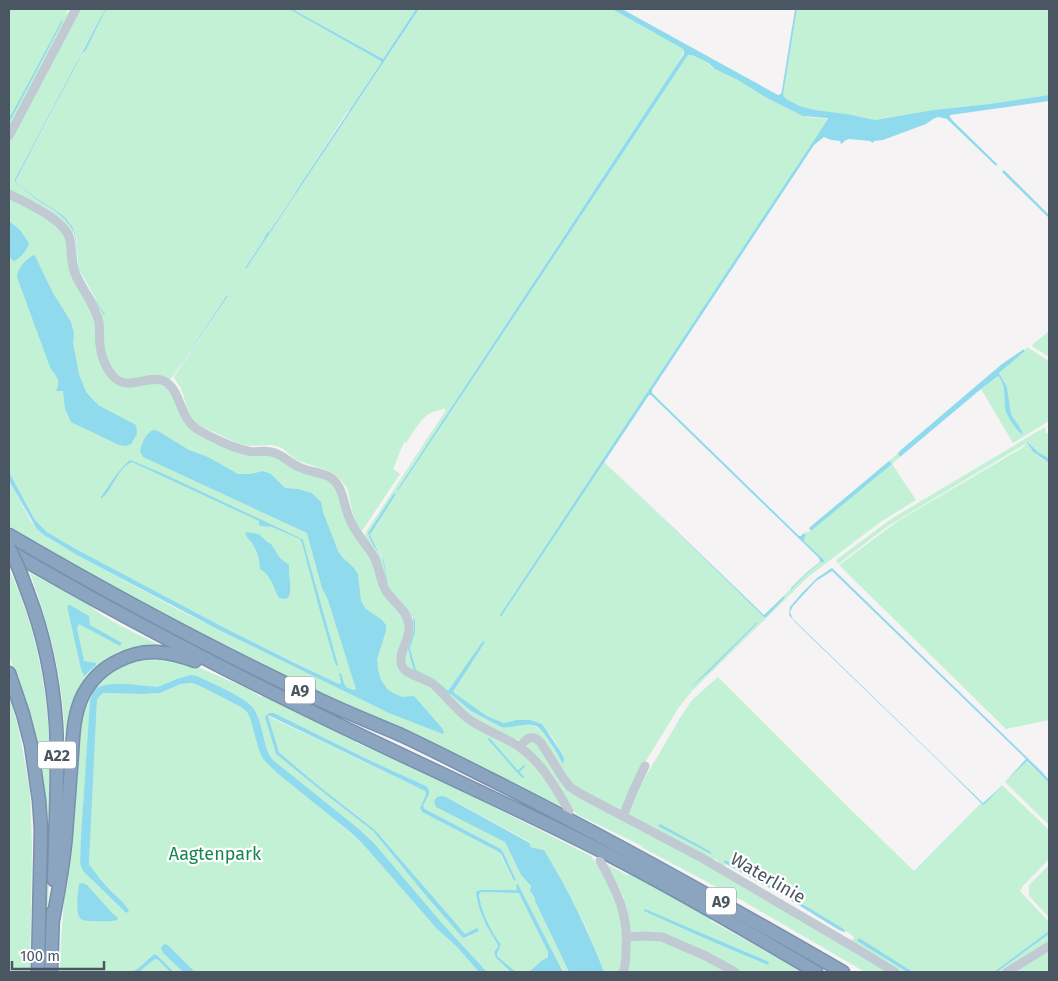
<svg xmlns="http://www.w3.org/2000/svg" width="1058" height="981" font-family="'Fira Sans',sans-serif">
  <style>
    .green { fill: #c3f1d5; fill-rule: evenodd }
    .water { fill: #90daee }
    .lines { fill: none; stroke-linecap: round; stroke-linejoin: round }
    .stream { stroke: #90daee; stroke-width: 2 }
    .highway-casing { stroke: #7690ad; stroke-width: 15 }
    .minor { stroke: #c1cad2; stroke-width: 9 }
    .highway { stroke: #8ba5c1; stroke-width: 12 }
    .highway-bridge-casing { stroke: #7690ad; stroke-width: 15; stroke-linecap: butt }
    .highway-bridge { stroke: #8ba5c1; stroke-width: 12 }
    .labels { text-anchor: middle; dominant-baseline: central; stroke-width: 4.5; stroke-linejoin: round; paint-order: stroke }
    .shield { fill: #fff; stroke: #808990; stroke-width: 1 }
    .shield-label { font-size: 16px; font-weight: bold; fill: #4a5661 }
    .park-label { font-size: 18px; fill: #17864f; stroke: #fff }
    .street-label { font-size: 18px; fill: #4a5661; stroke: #fff }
  </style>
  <rect width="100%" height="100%" fill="#f5f3f3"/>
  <path class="green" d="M9 9H68L66 13 67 14 70 9H74L9 131Z
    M78 9H105L76 63 86 50 106 9H289L381 60V63L351 109 347 112 302 182C292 199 279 215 269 232L267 234 261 244 245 268 246 269 419 9H612L683 49 684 51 677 65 556 248 397 490H399L422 455 688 55 690 54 707 62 710 66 749 85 767 98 794 111 808 117 828 119 500 616 504 613 604 462 764 617 766 616 790 589 791 590 805 575 821 562H824V560L804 541V538L806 536 804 533 811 531 891 464 889 461 898 453 900 457 892 464 916 500 879 523 808 577 692 691 679 707 641 769 621 811 575 788 531 734 520 739 514 740 482 725 404 667 407 611 402 603 389 594 365 536 366 532 446 410 443 408 442 410C424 410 415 430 406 443L404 442 393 469 400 474 362 531 355 522 347 488 340 479 332 472 296 460 282 448 273 445 249 446 237 443 197 424C186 413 186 400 180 386H179L174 377 228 296V295H227L169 381H126L115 375 103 352 102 318 77 275 70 233 9 191V141ZM71 74 49 118 16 180V182L26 190 15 182V179ZM28 192 57 212 70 222 75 232 77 239 78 267 104 314C94 301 83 283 77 267 71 252 80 238 68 222 62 215 51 210 43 204 38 200 33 196 28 192ZM394 493 396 494 370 535 382 556V559L369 537 368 533ZM411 614 413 616 415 625V633L410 648 416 670 435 679 448 691 484 641 485 642 453 692 487 716 504 723 516 720 542 724C551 735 561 748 563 763 552 750 546 724 525 724 517 724 509 729 501 727L471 711 452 695C445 693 442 686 437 681 431 676 422 674 415 671L408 649 414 631ZM757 622 758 624 709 672 688 690Z
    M292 9H416L383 59Z
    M797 9H1049V95L989 104 933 110 875 120 847 114 815 110 800 106 786 99 783 95Z
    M9 196 26 206 63 231 95 316 98 345 115 381 158 382 170 390 194 431 270 455 323 477 334 484 364 548 407 624 399 662 536 765 564 809 390 725 388 726 283 675 175 621 63 560V558L9 527V481L31 521 44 535 63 547 175 608 219 630 380 708 351 690 221 626 74 548 47 532 35 520 9 472Z
    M1049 331V357L1032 346 1035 342H1036Z
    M1027 347 1049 361V421L1013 443 981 389 998 376C1007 387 1003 400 1006 412 1007 416 1010 419 1013 422 1016 427 1018 431 1023 435L1022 431 1011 414 1007 387 999 373 1025 351Z
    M1045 427 1046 433H1049V458L1039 453 1028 441C1029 452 1040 458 1049 463V720L1006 729 839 565 898 521 1022 448 1025 446V444L888 526 838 564 836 560 891 519Z
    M9 569C37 628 49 696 50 760 51 780 50 801 50 821 49 871 48 922 46 972H44L47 860V827L45 791 40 760 31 720 20 685 9 656Z
    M30 573 90 605C97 616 145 637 159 645L162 644 169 648 143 649 87 683 64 814C65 776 67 737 62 699 57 655 45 614 30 573Z
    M150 656 189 663 248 689 261 697 263 695 355 740 356 743 372 749 444 782 591 856 610 886 624 926 620 972H604L586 927 559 875 544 850 530 847V842L446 797 505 842 521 875 531 886 530 891 535 898V901L569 972H563L518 884 517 890 477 891 479 908 486 925 498 945V947L494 952 496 958 511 972H487L441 922 374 843 359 829 273 760C264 749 264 733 259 720 258 717 256 712 254 709 246 697 211 683 197 676 181 673 171 683 157 687L106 685 90 700 80 863 94 882 126 913 113 893 97 875 89 864 97 700 99 697 103 693 144 694 160 693 181 684 192 683 200 686 241 707 247 712 250 718 263 759 362 843 437 929 457 947 479 972H195L168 945 162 948 163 953 183 972H174L159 957H149L137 970 132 972H60L61 940 76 750 83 706 97 682 121 664ZM274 713 369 760 426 786 429 794 423 806 425 809 501 849 504 854 516 880 514 881 500 854 497 851 422 812 420 808 426 794 425 791 268 716 279 752 320 787 375 830 460 929 465 934 471 935 465 938 461 936 427 897 373 831 324 793 276 754 267 714Z
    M718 677 849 808 914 871 981 803 983 805 985 804 1002 785 1049 830V859L1022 887V888L1020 891 1049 922V931L994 972H913L859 939H858V941L907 972H898L852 942 854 937 846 931 845 930 786 894 725 860 726 864 724 868 718 863V861L715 859 709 860 629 816 626 810 680 718 692 700Z
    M9 696 16 719 21 741 30 791 32 847 30 972H9Z
    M528 742H535L563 782 890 972H865L743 901 643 848 640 845 576 814 550 771 528 751 526 748Z
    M1026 761 1049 783V825L1005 782Z
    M605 863 627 875 629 874 710 918 711 921 780 959 800 972H625L623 900 624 898 618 885Z
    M1049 865V917L1029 896V885Z
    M482 892 520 893 548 952V957L541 961 529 972H516L497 956 500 943C490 928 482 913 479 895L480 893Z
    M1049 934V944L1005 972H997Z
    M1049 949V972H1012Z
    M155 959 158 960 170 972H139Z"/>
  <path class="water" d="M105 9H106L86 50 82 54 72 73 16 180V182C25 189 34 197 44 203 52 209 62 213 69 222 81 237 74 250 78 266 81 279 97 302 105 314L104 315C95 300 82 283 77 267 73 254 79 240 72 229 64 214 48 208 36 199 29 193 22 187 15 182V179L39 134Z
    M289 9H292L383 59 416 9H419L246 269 245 268 261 244 267 233 269 232C280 215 292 199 302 182L381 63V61Z
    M612 9H622L778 95 781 94 782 90 795 9H797L783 95 786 99 800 106 815 110 847 114 875 120 933 110 989 104 1049 95V101L950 115V117L952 120 997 164 996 166 947 119 938 117 933 119 926 124 883 140 874 141 873 143 870 141 849 139 844 141V142L841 144 840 141 831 140 824 137 814 145 652 390V393L799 536H801L804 533 806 536 804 538V541L824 560V562H821L805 575 791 590V588L806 573 820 562 819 558 651 395H649L501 617 500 616V615L828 119 827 118 803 116 767 98 738 80 715 69 707 62 692 55H688L422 455 398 491 397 490 684 54V51L683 49Z
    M62 20 63 21 9 123V119Z
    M1004 170 1049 215V218L1002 172Z
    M9 221 20 230 29 243C27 250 21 258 14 261L9 257Z
    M33 255 35 256 53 293 71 322 74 333 73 343 79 374 86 392 98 405 136 425 137 434 131 444 126 446 119 445 71 422 65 409 63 391H56C62 379 55 376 50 367L17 277C18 267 25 261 33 255Z
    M227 295 228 296 172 378 173 376Z
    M1024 349 1025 351 999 373 1007 387 1011 414 1022 431 1023 435C1017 431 1008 418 1006 412 1003 400 1007 386 998 376L981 389 900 457 898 453 902 449 1002 364Z
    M153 430 158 431 189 450 208 457 238 474H251L263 471 271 474 285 488 298 489 312 493 321 502 323 512 338 551 342 557 353 567 358 574 361 601 366 609 382 620 386 625V631L377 659 378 670 381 680 388 690 393 693 402 697 414 696 442 728 444 732 443 734 389 713 219 630 77 555 44 535 37 529 9 481V472L35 520 47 532 74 548 221 626 295 663 339 684 341 683 339 673H341C344 682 343 689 355 690L356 689 328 600 322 588 307 533 143 457 140 451C142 443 145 434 153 430Z
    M1027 441 1039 453 1049 458V463L1033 452 1027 442Z
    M130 460 164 474 300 538 303 540 338 665 336 666 321 615 302 543 300 539 272 527 261 526 259 525V521L132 462C119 466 112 491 101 499V497C110 484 118 470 130 460Z
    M889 461 892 464 811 531 809 528Z
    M611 468 764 615 784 596 785 597 766 617H764Z
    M394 493 396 494 370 535 384 562 388 587C384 578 386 568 382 559 378 550 370 543 368 533Z
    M245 532 259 534 267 542 271 544 280 558 289 565C288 576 293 589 288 598L283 599 279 598C273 587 271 575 260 569 260 560 257 550 252 543 249 539 246 537 245 532Z
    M832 568 1041 771 1049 780V783L1027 761 1006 781 1026 759 832 571 816 581 793 606 790 612 791 615 793 619 983 803 1002 786 985 804 983 805 945 767 797 624 789 615 790 607 802 593 817 578Z
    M70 605 89 616 90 625 122 643 120 646 79 624 77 628 84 661 96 663V665L84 676 81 669 67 606Z
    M411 614H412L415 621V633L410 648 416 670 435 679 448 691 483 641 485 642 453 692 487 716 504 723 516 720H530L542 724 547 731 562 754 564 759 563 764C558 755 544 730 536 726 532 725 528 724 524 725 516 725 509 729 501 727L471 711 452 695C445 693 442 686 437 681 431 676 422 674 414 671L408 649 414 631 413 617Z
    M757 622 758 623 709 672 688 690Z
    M191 675 197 676C211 683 246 697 254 709 256 712 258 717 259 720 264 733 264 749 273 760L359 829 374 843 441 922 487 972H479L457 947 437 929 362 843 350 832 276 772 263 759 259 750 250 718 247 712 241 707 200 686 192 683 181 684 160 693 144 694 103 693 99 697 97 700 89 864C96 874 104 884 113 893 119 899 125 903 129 911L126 913 83 871 80 863 81 837 90 700C92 696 93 692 96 689 108 680 143 686 157 687 169 683 178 677 191 675Z
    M269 713H274L369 760 426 786 429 790V794L423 806 425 809 501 849 504 854 516 880 514 881 501 854 497 851 422 812 420 808 426 794 425 791 270 716H268L279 752 281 754 320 787 375 830 465 934 477 928 479 931 464 938 461 936 427 897 373 831 324 793 276 754 265 717Z
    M442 796 446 797 530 843V847L544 850C568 889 588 930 604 972H569L535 901V898L530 891 531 886 521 875 505 842 436 807 434 801 437 797Z
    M660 824 711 852V854L658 826Z
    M725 860 786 894 842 928 846 931 844 932 839 930 784 896 726 864 724 861Z
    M82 883 87 885 112 913 118 918 117 920C111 922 104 921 97 921 92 921 86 922 81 919 75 915 78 892 79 884Z
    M518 884 563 972H529L541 961 548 957V952L519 893 482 892 480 893 479 895C482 913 490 929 500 943 501 948 497 951 497 956L516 972H511L496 958 494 952 498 947V945L486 925 479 908 476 893 477 891 481 890H517L516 885Z
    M645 909 769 962 768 965 711 941 644 911Z
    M1049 931V934L997 972H994Z
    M859 938 913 972H907L857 941Z
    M164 944 168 945 195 972H183L163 953 161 948Z
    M155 954 159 957 174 972H170L158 960 155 959 139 972H129C140 971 145 959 155 954Z"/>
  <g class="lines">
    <path class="stream" d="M489 739 518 772 524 766
      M518 772 523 777"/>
    <g class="highway-casing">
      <path id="highway" d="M9 535C110 594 212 649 318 699 345 712 373 723 401 735 431 749 460 764 490 779 610 839 727 905 843 972
        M9 551C108 609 209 662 312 712 412 761 514 806 613 857 682 893 749 932 816 972
        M28 593C44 635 53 679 56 724 59 776 55 828 54 880
        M9 673 23 714 31 745 39 800 41 829 38 972
        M53 920C58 892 64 863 66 834 68 807 70 781 72 754 73 734 74 713 83 695 91 680 103 668 118 661 144 647 168 651 195 661
        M51 972 53 912"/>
    </g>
    <path class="minor" d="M9 136 76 9
      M9 194C26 203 66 220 70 240 72 252 70 265 76 276 83 291 95 305 99 322 100 329 99 337 100 345 101 356 106 370 115 378 129 391 149 374 164 381 181 389 179 418 197 429 210 437 233 448 248 451 255 453 263 450 271 452 281 453 289 463 299 467 309 472 320 472 330 477 345 487 343 507 351 522 357 535 367 545 374 557 380 568 380 581 386 591 394 603 407 610 409 625 411 639 397 652 402 666 405 675 425 678 433 684 444 694 454 707 466 717 479 728 503 736 518 746 542 762 555 787 569 811
      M519 747C527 738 532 733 541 743L563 778 570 787 581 794 702 858 847 943 895 972
      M623 816 634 789 645 766
      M600 861C616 889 629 915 626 949 626 957 626 965 623 972
      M627 937 645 936 662 937 706 956 735 972
      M1007 972 1049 946"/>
    <use href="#highway" class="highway"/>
    <g class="highway-bridge-casing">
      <path id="highway-bridge" d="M9 548 19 569 28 593"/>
    </g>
    <use href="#highway-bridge" class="highway-bridge"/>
  </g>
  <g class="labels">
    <g class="shield">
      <rect x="285" y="676.5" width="30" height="27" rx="4"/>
      <rect x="38" y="741.5" width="38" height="27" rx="4"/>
      <rect x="706" y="887.5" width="30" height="27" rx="4"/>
    </g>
    <g class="shield-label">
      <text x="300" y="690">A9</text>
      <text x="57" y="755">A22</text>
      <text x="721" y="901">A9</text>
    </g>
    <g class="park-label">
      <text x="215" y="854">Aagtenpark</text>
    </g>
    <g class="street-label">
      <text transform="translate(768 878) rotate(30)">Waterlinie</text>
    </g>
  </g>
  <rect width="1058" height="981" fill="none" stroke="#4a5661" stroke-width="20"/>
  <path d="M12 961v8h92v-8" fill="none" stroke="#4a5661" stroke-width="2.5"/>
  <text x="20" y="961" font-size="15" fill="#4a5661" stroke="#ffffff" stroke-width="4" paint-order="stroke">100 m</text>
</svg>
